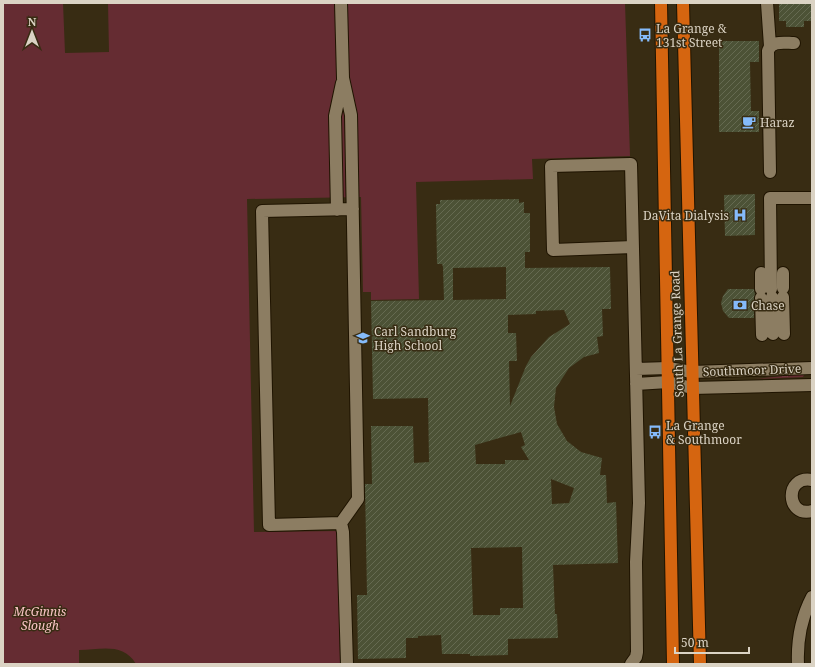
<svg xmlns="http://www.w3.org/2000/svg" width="815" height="667" font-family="'Noto Serif',serif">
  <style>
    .grass { fill: url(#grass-tufts) }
    .park { fill: #652c32 }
    .building { fill: url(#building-hatch); fill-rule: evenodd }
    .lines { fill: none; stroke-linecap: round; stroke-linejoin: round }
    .minor-casing { stroke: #1f1400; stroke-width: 14 }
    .highway-casing { stroke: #1f1400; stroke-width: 14 }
    .minor { stroke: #8c7d62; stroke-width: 12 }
    .highway { stroke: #d56510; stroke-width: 12 }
    .labels { text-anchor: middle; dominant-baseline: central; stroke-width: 3; stroke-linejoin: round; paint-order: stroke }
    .poi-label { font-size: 12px; fill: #dbd3c4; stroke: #382c13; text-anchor: start }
    .street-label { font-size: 12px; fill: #dbd3c4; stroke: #382c13 }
    .park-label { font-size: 12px; font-style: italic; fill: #fac4c6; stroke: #382c13 }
  </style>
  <defs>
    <pattern id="grass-tufts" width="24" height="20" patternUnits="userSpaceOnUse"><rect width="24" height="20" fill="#652c32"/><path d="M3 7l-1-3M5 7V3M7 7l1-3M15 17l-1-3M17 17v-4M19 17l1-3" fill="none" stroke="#7a4a4e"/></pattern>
    <pattern id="building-hatch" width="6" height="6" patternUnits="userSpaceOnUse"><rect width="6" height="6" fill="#4c5236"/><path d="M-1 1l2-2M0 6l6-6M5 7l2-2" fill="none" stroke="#656a51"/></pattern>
  </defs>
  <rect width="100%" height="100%" fill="#382c13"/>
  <path class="grass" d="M802 374 804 375 803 377 754 379Z"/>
  <path class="park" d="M3 3H63L65 53 109 52 108 3H625L630 156 532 159 533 179 416 182 419 299 371 300V292H363L361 197 247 199 254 532 338 531 340 664H136C123 642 100 650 79 650V664H3Z"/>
  <path class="building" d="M779 3H812V21H804V27H786V21H779Z
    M719 41H759V62H750L751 111H759V132H719Z
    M755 194V235L725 236 724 195Z
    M519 199V203L524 202V213H530V252H525V268L610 267 611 309H602L603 336 597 337 599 353 584 357 569 368 556 388 554 407 557 424 567 441 581 452 602 458 600 475H606L607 503 616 502 618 563 553 565 555 614H557L558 638 508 639V655L470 656V654H442L441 635 418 636V638H406V658L358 659 357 595H367L365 484H372L371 426H413L414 463 429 462 428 398 373 399 371 301 444 300 443 267 442 264H437L436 204H440V200ZM506 267V299L453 300V268ZM564 310 570 324 549 337 531 357 526 366 510 406 509 361H517L516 333H508V315L536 314V311ZM521 432 525 445 521 447 529 460H505V464H476L475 445ZM551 479 574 488 569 503 552 504ZM522 547 523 608H500V615H473L471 548Z
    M728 289H754L755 294 754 298V318H729L723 311 721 303 723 296Z"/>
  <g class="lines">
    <g class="minor-casing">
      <path id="minor" d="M341 3 343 78 351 115 358 499 341 523 343 532 347 664
        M767 3 770 46
        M770 172 768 51C771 40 785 43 794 43
        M337 210 335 116 342 83
        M761 273V289
        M783 273V288
        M771 289 770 198H812
        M772 297 773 334
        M783 297 784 334
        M761 298 762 335
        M636 369 668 368 692 372 812 368
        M636 384 668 382 692 388 812 385
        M812 480C784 475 786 518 812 511
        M341 523 269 525 262 211 353 209
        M631 664 636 657 637 652 636 562 639 503 631 164 551 166 553 250 633 247
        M798 664C797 641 801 618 812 597"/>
    </g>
    <g class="highway-casing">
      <path id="highway" d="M661 3 673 664
        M683 3 700 664"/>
    </g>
    <use href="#minor" class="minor"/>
    <use href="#highway" class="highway"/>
  </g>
  <defs>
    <g id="bus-bare" transform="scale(1.08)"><path d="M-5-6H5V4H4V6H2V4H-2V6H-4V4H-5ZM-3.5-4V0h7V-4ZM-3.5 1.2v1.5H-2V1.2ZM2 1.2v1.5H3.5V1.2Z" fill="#85bbfb" stroke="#382c13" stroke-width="2.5" paint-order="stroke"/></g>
    <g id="cafe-bare" transform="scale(1.08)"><path d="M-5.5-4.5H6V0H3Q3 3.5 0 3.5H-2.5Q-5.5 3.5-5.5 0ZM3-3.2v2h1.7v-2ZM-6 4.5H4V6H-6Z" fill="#85bbfb" stroke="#382c13" stroke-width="2.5" paint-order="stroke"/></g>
    <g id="hospital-bare" transform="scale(1.08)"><path d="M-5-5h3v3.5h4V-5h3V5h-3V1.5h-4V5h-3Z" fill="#85bbfb" stroke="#382c13" stroke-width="2.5" paint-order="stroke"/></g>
    <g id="bank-bare" transform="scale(1.08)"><path d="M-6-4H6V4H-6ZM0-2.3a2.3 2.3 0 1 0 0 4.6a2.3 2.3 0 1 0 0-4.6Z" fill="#85bbfb" stroke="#382c13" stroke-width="2.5" paint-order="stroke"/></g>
    <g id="school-bare" transform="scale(1.08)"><path d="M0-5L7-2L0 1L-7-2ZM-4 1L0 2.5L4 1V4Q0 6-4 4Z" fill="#85bbfb" stroke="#382c13" stroke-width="2.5" paint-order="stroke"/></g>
  </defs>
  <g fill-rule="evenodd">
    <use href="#bus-bare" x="645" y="35"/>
    <use href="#cafe-bare" x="749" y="122"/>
    <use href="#hospital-bare" x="740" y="215"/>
    <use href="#bank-bare" x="740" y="305"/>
    <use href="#school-bare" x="363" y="338"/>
    <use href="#bus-bare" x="655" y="432"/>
  </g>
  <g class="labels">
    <g class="poi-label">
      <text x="656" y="28">La Grange &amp;<tspan x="656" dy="14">131st Street</tspan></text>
      <text x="760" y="122">Haraz</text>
      <text x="729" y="215" text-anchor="end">DaVita Dialysis</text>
      <text x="751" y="305">Chase</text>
      <text x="374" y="331">Carl Sandburg<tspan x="374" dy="14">High School</tspan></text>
      <text x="666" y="425">La Grange<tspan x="666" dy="14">&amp; Southmoor</tspan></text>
    </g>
    <g class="street-label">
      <text transform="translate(677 334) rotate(-92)">South La Grange Road</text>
      <text transform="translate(752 370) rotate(-2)">Southmoor Drive</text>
    </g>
    <g class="park-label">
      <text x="40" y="611">McGinnis<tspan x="40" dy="14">Slough</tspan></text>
    </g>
  </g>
  <rect width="815" height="667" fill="none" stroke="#dbd3c4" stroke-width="8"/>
  <g transform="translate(32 32)" stroke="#382c13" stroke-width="3" paint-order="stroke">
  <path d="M0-3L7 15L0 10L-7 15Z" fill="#dbd3c4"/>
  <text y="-6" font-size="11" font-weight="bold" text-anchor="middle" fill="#dbd3c4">N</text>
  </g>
  <path d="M675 647v6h74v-6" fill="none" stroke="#dbd3c4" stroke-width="2"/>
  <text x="681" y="647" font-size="12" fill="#dbd3c4" stroke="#382c13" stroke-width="3" paint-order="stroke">50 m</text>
</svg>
